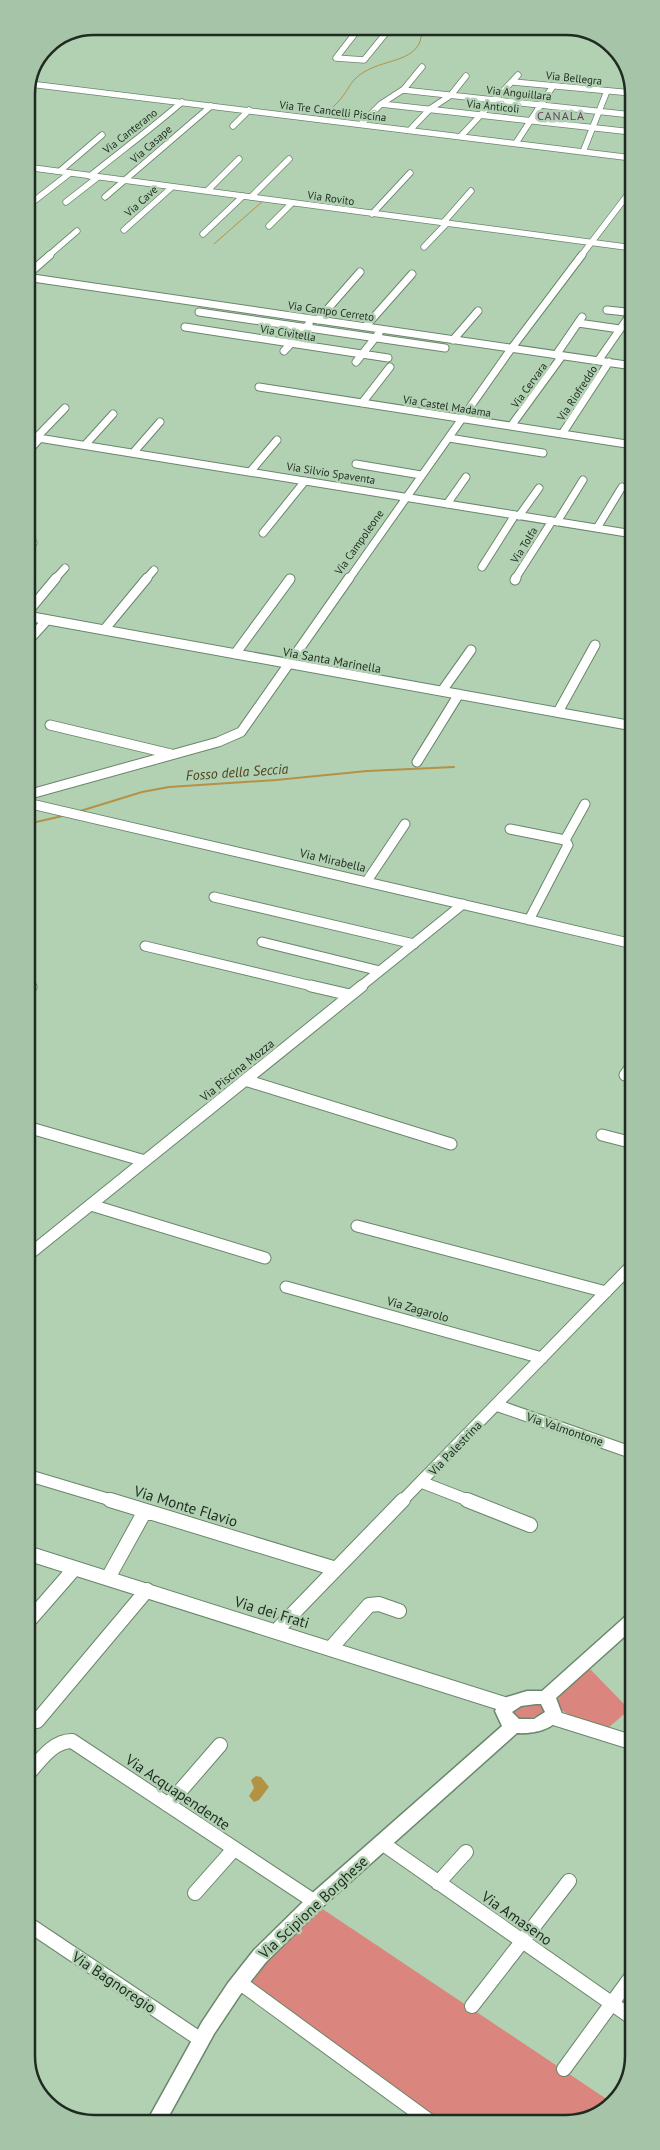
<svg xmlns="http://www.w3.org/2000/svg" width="660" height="2150" font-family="'PT Sans',sans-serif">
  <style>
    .green { fill: #da867e }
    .water { fill: #b49244 }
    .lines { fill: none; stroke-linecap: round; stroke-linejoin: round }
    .stream-far1 { stroke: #b49244; stroke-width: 1 }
    .stream { stroke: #b49244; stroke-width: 2 }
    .minor-far4-casing { stroke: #6a866b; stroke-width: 7 }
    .minor-far3-casing { stroke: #6a866b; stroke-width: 9 }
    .minor-far2-casing { stroke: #6a866b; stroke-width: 11 }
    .minor-far1-casing { stroke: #6a866b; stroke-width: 13 }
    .minor-casing { stroke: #6a866b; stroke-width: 16 }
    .major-casing { stroke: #6a866b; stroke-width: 3 }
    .minor-far4 { stroke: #fff; stroke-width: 5.5 }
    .minor-far3 { stroke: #fff; stroke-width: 7 }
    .minor-far2 { stroke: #fff; stroke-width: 9 }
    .minor-far1 { stroke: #fff; stroke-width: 11 }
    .minor { stroke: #fff; stroke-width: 14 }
    .major { fill: #fff; fill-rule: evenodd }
    .labels { text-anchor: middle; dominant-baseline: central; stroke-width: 5; stroke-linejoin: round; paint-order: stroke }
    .far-street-label { font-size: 11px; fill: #1f2b20; stroke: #b2d1b3 }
    .far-quarter-label { font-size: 12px; letter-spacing: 1px; fill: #6a396c; stroke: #b2d1b3 }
    .street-label { font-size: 12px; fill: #1f2b20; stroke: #b2d1b3 }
    .water-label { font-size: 14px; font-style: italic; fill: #514220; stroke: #b2d1b3 }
    .near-street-label { font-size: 15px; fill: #1f2b20; stroke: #b2d1b3 }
    .rim { fill: none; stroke: #1f2b20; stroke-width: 2.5 }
  </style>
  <rect width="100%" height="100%" fill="#b2d1b3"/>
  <path class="green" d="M590 1669 625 1705 629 1699 634 1701 630 1709 608 1728C559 1712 533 1709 590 1669Z
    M531 1704 542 1705 544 1711 540 1715 520 1721 512 1714 518 1707Z
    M321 1908 611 2102 609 2105 579 2122 440 2123 246 1982 272 1951Z"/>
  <path class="water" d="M256 1776 261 1777 269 1787 259 1800 254 1802 249 1796 254 1788 251 1780Z"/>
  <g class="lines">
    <path class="stream-far1" d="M320 117C325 113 331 110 335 105 351 90 348 78 372 68 389 60 418 59 421 37L433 27
      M214 244 263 201"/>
    <path class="stream" d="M77 812 142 792 169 787 276 780 367 771 454 767
      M27 824 67 815"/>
    <g class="minor-far4-casing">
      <path id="minor-far4" d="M360 27 336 58 364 60 390 28 374 27
        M513 82 632 93
        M30 84 632 158
        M403 90 632 115
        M381 104 632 132
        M361 124 381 104 404 89 422 67
        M233 126 249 110
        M410 130 430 109 451 95 466 76
        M461 136 518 75
        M516 143 553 86
        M583 152 607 91
        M26 167 633 248
        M60 171 102 135
        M90 176C121 151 152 128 182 102
        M207 191 239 159
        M105 197 211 106
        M251 197 289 159
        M34 201 70 173
        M66 202 98 177
        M372 214 410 173
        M443 223 471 191
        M269 226 292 203
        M124 230 172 187
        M203 234 243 196
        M424 247 446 224
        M48 256 77 231
        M581 256 632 189"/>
    </g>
    <g class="minor-far3-casing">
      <path id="minor-far3" d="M26 276 50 255
        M26 277 633 366
        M199 312 445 348
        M318 320 360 272
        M578 323 620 329
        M366 326 412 274
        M185 327 388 358
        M453 340 478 311
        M284 351 309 324
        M556 355 582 317
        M598 361 630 315 626 312 607 310
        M356 362 379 333
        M259 387 633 445
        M362 403 390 367
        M511 426 562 356
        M562 434 609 362
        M26 436 633 534
        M37 437 65 408
        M449 438 543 453
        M85 445 113 414
        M27 453 40 438
        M133 453 160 422
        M356 464 421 475
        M250 472 277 440
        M447 504 466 477
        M519 516 539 488
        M557 522 583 480
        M597 528 622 487
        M263 533 305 481
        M27 550 33 543
        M482 567 515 515
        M55 579 65 568
        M146 579 154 570
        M349 579 511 349 582 255
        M515 579 552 521"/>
    </g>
    <g class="minor-far2-casing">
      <path id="minor-far2" d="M515 580 516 578
        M27 613 56 578
        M27 616 633 726
        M104 630 147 578
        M27 642 47 620
        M235 654 290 579
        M442 691 471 650
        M558 712 595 645
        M50 725 171 754
        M417 762 459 694
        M27 795 218 742 241 732 349 578
        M27 803 633 944
        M510 829 565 840
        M367 881 405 824
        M214 897 414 944
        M529 920 568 845 565 840 585 804
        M262 942 380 971
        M145 946 316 987
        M27 985 31 987
        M360 987 463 904"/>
    </g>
    <g class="minor-far1-casing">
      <path id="minor-far1" d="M28 986 31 987
        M311 986 350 995
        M625 1075 633 1064
        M245 1080 451 1144
        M27 1127 145 1161
        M602 1135 633 1143
        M91 1205 265 1258
        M357 1226 606 1292
        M27 1256 362 986
        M286 1287 542 1358
        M496 1405 633 1453
        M27 1475 114 1501
        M421 1482 470 1501
        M402 1501 633 1264"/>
    </g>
    <g class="minor-casing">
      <path id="minor" d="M110 1500 336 1569
        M467 1500 530 1525
        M27 1553 507 1705
        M108 1578 145 1511
        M27 1623 75 1568
        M276 1631 403 1500
        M331 1648 369 1605 379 1604 399 1611
        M551 1717 634 1743
        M37 1721 147 1590
        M27 1775C39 1762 52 1741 72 1741L315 1902
        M168 1805 220 1745
        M382 1843 634 2019
        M438 1883 466 1852
        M195 1893 234 1849
        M28 1924 201 2040
        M239 1982 432 2123
        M472 2006 569 1881
        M564 2069 634 1973"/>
    </g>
    <g class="major-casing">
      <path id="major" d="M633 1614V1629L556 1698 562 1714C555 1730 533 1734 517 1733L321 1908 266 1962 240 1995 214 2034 165 2123H146L202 2022 228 1983 254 1950 309 1896 502 1726 495 1711 500 1702 507 1697 527 1691H542L627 1615ZM536 1704H541L545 1712 534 1719H519L512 1712 521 1706Z"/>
    </g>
    <use href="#minor-far4" class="minor-far4"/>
    <use href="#minor-far3" class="minor-far3"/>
    <use href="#minor-far2" class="minor-far2"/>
    <use href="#minor-far1" class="minor-far1"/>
    <use href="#minor" class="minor"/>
    <use href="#major" class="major"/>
  </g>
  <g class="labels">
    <g class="far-street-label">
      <text transform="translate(574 78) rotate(6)">Via Bellegra</text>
      <text transform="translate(519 93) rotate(6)">Via Anguillara</text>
      <text transform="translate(493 106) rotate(6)">Via Anticoli</text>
      <text transform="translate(333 111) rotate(7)">Via Tre Cancelli Piscina</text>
      <text transform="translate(130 131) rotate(-38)">Via Canterano</text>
      <text transform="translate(151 144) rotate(-41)">Via Casape</text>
      <text transform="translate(331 198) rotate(8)">Via Rovito</text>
      <text transform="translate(141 201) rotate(-42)">Via Cave</text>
      <text transform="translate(331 311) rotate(8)">Via Campo Cerreto</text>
      <text transform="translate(288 333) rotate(9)">Via Civitella</text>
      <text transform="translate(529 385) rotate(-54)">Via Cervara</text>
      <text transform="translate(577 393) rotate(-57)">Via Riofreddo</text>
      <text transform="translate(447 406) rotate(9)">Via Castel Madama</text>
      <text transform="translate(331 473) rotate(9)">Via Silvio Spaventa</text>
      <text transform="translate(359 542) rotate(-55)">Via Campoleone</text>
      <text transform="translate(524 545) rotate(-58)">Via Tolfa</text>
    </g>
    <g class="far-quarter-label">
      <text x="561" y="115">CANALA</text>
    </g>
    <g class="street-label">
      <text transform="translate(332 660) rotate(10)">Via Santa Marinella</text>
      <text transform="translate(333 860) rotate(13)">Via Mirabella</text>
      <text transform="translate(237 1070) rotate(-39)">Via Piscina Mozza</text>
      <text transform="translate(418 1309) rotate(16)">Via Zagarolo</text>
      <text transform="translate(565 1429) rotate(19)">Via Valmontone</text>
      <text transform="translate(455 1448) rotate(-46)">Via Palestrina</text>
    </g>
    <g class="water-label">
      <text transform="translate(237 772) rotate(-4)">Fosso della Seccia</text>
    </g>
    <g class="near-street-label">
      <text transform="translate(186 1506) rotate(17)">Via Monte Flavio</text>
      <text transform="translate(272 1612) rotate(17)">Via dei Frati</text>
      <text transform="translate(178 1792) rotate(34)">Via Acquapendente</text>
      <text transform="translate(313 1907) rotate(-43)">Via Scipione Borghese</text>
      <text transform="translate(517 1918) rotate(35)">Via Amaseno</text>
      <text transform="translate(114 1982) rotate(34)">Via Bagnoregio</text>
    </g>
  </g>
  <path d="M0 0H660V2150H0ZM94 35H566A59 59 0 0 1 625 94V2056A59 59 0 0 1 566 2115H94A59 59 0 0 1 35 2056V94A59 59 0 0 1 94 35Z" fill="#a6c4a7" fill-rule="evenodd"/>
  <path class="rim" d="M94 35H566A59 59 0 0 1 625 94V2056A59 59 0 0 1 566 2115H94A59 59 0 0 1 35 2056V94A59 59 0 0 1 94 35Z"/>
</svg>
